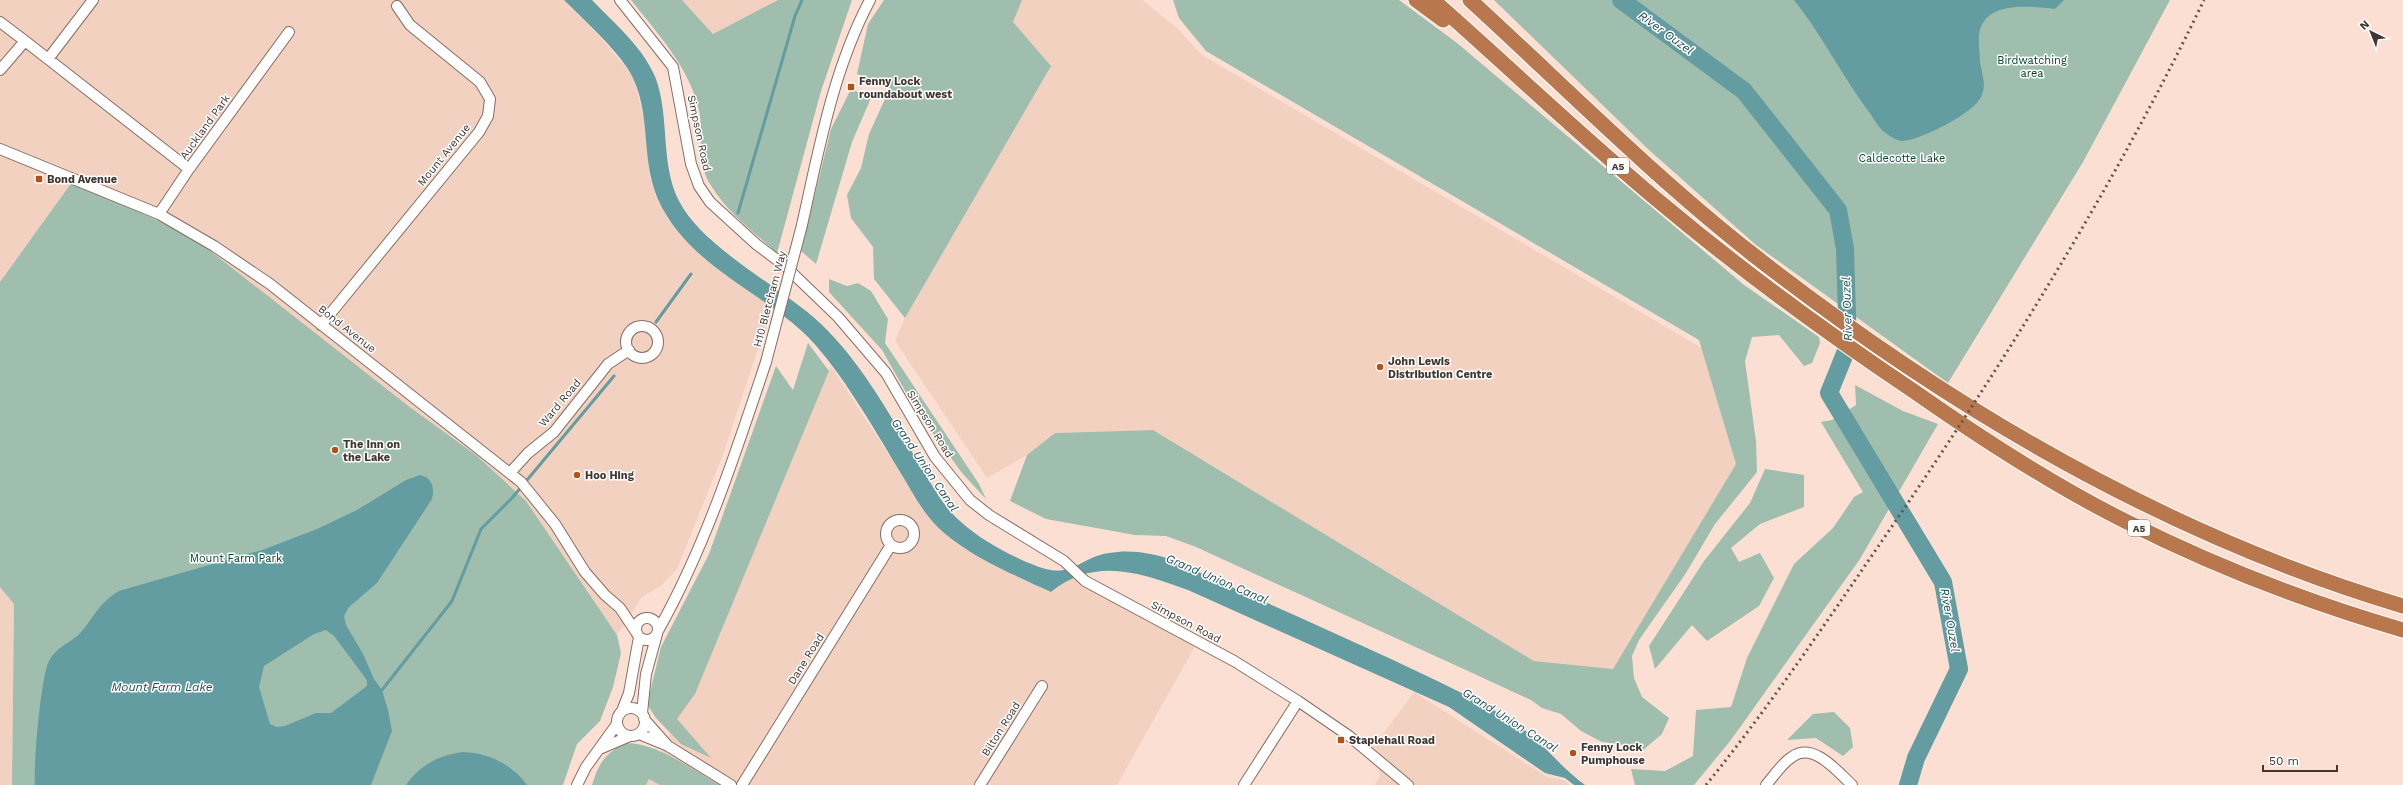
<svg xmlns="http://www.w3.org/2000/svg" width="2403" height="785" font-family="'Work Sans',sans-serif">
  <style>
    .built { fill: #f3d1c1 }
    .green { fill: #a0bead }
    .water { fill: #639ca1; fill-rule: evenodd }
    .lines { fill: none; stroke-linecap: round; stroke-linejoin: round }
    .stream { stroke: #639ca1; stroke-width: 3 }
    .river { stroke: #639ca1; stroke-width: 18 }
    .minor-casing { stroke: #866d63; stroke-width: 12 }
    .highway-casing { stroke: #fff; stroke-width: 17 }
    .minor { stroke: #fff; stroke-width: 10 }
    .highway { stroke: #b9774d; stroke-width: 15 }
    .rail { stroke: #62544d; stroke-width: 3; stroke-dasharray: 2 4; stroke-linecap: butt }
    .minor-bridge-casing { stroke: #866d63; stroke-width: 12; stroke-linecap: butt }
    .minor-bridge { stroke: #fff; stroke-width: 10 }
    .poi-dot { fill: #b45217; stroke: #fff; stroke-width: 1.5 }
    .labels { text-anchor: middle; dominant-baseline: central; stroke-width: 3; stroke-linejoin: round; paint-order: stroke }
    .shield { fill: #fff; stroke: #7a726f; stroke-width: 1 }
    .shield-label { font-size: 10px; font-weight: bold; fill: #413631 }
    .park-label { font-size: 11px; fill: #05432b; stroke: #fff }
    .poi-label { font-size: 11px; font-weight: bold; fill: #413631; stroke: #fff; text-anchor: start }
    .street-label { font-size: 11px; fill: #413631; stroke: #fff }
    .water-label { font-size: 12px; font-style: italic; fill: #205357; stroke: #fff }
  </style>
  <rect width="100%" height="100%" fill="#fcdfd3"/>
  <path class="built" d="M0 0H564L599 36 633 76 644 119 650 178 656 197 667 217 681 236 702 257 772 307 724 452 677 569 661 586 642 597 617 635 526 501 476 455 411 408 190 235 72 182 0 282Z
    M682 0H778L713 34Z
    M1022 0H1142L1176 27 1202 55 1702 348 1736 464 1613 669 1534 661 1153 430 1055 433 1027 455 987 478 895 341 905 318 1051 66 1012 22Z
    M831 366 915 495 960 546 1000 568 1051 592 1063 583 1076 577 1197 643 1117 785H646L677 719 695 694Z
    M0 587 14 604 12 785H0Z
    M1414 692 1547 777 1564 780 1570 785H1374L1380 776 1373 748Z"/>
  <path class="green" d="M631 0H682L713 34 778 0H852L821 91 777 253C753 231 727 213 710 184 696 161 704 134 699 110 689 67 658 34 631 0Z
    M884 0H1022L1013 22 1051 66 905 318 874 279 873 247 851 218 847 195 861 168 869 134 890 88 857 74 868 24Z
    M1173 0H1399L1457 43 1744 285 1819 337 1820 343 1812 363 1804 366 1779 335 1752 337 1745 361 1756 441 1757 472 1715 524 1686 573 1639 640 1632 656 1634 678 1642 697 1669 718 1662 734 1642 751 1625 745 1602 742 1581 731 1561 714 1542 708 1531 700 1468 671 1196 547 1166 536 1135 535 1046 519 1010 501 1027 455 1055 433 1153 430 1534 661 1613 669 1736 464 1699 340 1206 51 1179 18Z
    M1494 0H2170L2083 162 1948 383 1756 245 1648 149Z
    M851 89 871 98 852 142 816 264 801 251 831 129Z
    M72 182 190 235 411 408 476 455 526 501 617 635 621 653 613 687 600 721 577 744 563 785H12L14 604 0 587V282Z
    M829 279 847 286 858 283 871 291 888 319 885 343 979 484 986 499 962 473 916 410 882 350 829 292Z
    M808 343 829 371 695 694 677 719 711 758 681 744 656 718 647 704 661 647 709 554 776 366 793 390Z
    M1855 385 1903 411 1938 424 1860 559 1731 740 1694 785H1635L1631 769 1665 771 1693 756 1696 710 1731 707 1747 658 1794 564 1833 528 1854 497 1863 492 1821 422 1832 420 1856 405Z
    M1765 469 1804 475V507L1760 524 1731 548 1739 562 1760 553 1774 578 1759 606 1707 641 1692 625 1655 669 1649 646 1704 561 1750 503Z
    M1834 712 1850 728 1853 747 1843 756 1816 738 1787 740 1813 714Z
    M624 743C657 742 691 769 719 785H660L649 779 646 785H592C599 763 604 755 624 743Z"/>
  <path class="water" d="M564 0H592C614 23 644 48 656 79 670 118 660 164 679 201 704 249 780 286 820 323 860 361 887 410 915 457 929 479 941 505 961 522 981 540 1009 555 1034 565 1072 581 1077 558 1109 553 1130 549 1151 553 1170 559 1244 593 1318 625 1391 659 1433 679 1476 698 1515 723 1541 740 1560 767 1585 785H1574L1565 778 1545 773 1449 707 1188 590C1141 573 1095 556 1051 592 1015 575 974 559 943 532 923 515 911 489 897 467 874 428 840 370 809 338 765 294 701 271 667 216 637 170 654 123 633 78 623 55 583 19 564 0Z
    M1794 0H2064L2055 9C2030 6 1983 0 1979 35 1978 43 1980 54 1980 62 1982 74 1987 86 1981 97 1974 113 1921 140 1903 141 1896 141 1888 135 1882 130 1876 124 1872 115 1866 108 1841 73 1821 34 1794 0Z
    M420 475C432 478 435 487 432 499L377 583 349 607 344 616 346 625 363 654 374 679 382 690 388 710 392 731 371 785H35C33 767 41 675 49 661 58 645 72 643 82 631 96 614 99 603 119 591L265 549 317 529 357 510 406 480ZM326 630 334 636 364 676 367 681V686L331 713H316L285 726 277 727 270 724 259 687 264 666 314 634Z
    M463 752C488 753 512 764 527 785H406C420 765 439 755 463 752Z"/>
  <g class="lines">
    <path class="stream" d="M738 213 795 16 802 0
      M656 322 691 274
      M382 690 452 601 481 529 512 498 614 376"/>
    <path class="river" d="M1621 0 1744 91 1838 210 1845 249 1848 346 1829 393 1943 582 1959 669 1916 758 1908 785"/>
    <g class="minor-casing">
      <path id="minor" d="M620 0 673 67 691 164 699 186 710 202 756 244 785 266 838 317 886 373 935 457 970 500 989 515 1064 561 1085 581 1234 661 1298 701 1349 736 1408 785
        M0 22 25 41 0 70
        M25 41 189 169 289 32
        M48 59 93 0
        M0 149 159 214 214 246 270 284 521 482 555 524 585 572 605 595 620 608 636 632
        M159 214 189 169
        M802 225C819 149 833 70 870 0
        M321 325 479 132 488 116 490 99 480 82 410 25 397 6
        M626 342a16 16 0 1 1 32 0a16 16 0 1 1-32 0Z
        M510 473 528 453 554 432 608 364 629 350
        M886 534a14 14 0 1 1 28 0a14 14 0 1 1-28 0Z
        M636 629a11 11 0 1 1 22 0a11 11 0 1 1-22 0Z
        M659 629C706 545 736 452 766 362
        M617 722a14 14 0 1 1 28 0a14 14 0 1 1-28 0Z
        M622 711 629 693 639 637
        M642 713 646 674 657 634
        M639 734 668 746 644 719
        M668 746 731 785
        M602 748 630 736
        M577 785 586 767 617 724
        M742 785 891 545
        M980 785 1042 686
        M1244 785 1298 701
        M1766 785C1774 776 1782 763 1792 757 1813 741 1838 772 1852 785"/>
    </g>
    <g class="highway-casing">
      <path id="highway" d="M1416 0 1443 20
        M1433 0C1509 67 1583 138 1661 203 1742 271 1827 333 1915 392 1982 439 2051 484 2125 521 2214 566 2307 602 2403 630
        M1470 0C1563 85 1652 175 1751 253 1946 406 2165 535 2403 606"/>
    </g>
    <use href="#minor" class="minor"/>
    <use href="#highway" class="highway"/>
    <path class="rail" d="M1706 785C1775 700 1835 609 1897 519 2010 353 2117 181 2204 0"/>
    <g class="minor-bridge-casing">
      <path id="minor-bridge" d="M766 362 802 225"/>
    </g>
    <use href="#minor-bridge" class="minor-bridge"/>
  </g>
  <g class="poi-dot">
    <rect x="847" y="83" width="8" height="8" rx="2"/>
    <rect x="35" y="175" width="8" height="8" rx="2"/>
    <circle cx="1380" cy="367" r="4"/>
    <circle cx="335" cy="450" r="4"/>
    <circle cx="577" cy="475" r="4"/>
    <rect x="1337" y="736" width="8" height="8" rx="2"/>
    <circle cx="1573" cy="753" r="4"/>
  </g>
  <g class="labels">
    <g class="shield">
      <rect x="1607" y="158" width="22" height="16" rx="3"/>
      <rect x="2128" y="520" width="22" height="16" rx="3"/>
    </g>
    <g class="shield-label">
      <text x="1618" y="166">A5</text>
      <text x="2139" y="528">A5</text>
    </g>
    <g class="park-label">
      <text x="2032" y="60">Birdwatching<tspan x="2032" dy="13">area</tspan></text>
      <text x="1902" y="158">Caldecotte Lake</text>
      <text x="236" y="558">Mount Farm Park</text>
    </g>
    <g class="poi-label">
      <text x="859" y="81">Fenny Lock<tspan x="859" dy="13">roundabout west</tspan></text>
      <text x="47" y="179">Bond Avenue</text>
      <text x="1388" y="361">John Lewis<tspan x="1388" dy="13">Distribution Centre</tspan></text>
      <text x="343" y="444">The Inn on<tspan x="343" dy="13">the Lake</tspan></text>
      <text x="585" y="475">Hoo Hing</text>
      <text x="1349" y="740">Staplehall Road</text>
      <text x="1581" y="747">Fenny Lock<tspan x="1581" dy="13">Pumphouse</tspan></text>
    </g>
    <g class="street-label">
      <text transform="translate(205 127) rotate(-54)">Auckland Park</text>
      <text transform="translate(699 133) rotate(78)">Simpson Road</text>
      <text transform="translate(444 155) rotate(-51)">Mount Avenue</text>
      <text transform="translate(770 299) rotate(-75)">H10 Bletcham Way</text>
      <text transform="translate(347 329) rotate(38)">Bond Avenue</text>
      <text transform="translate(560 403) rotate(-50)">Ward Road</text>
      <text transform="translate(930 424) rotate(58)">Simpson Road</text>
      <text transform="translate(1186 622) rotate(28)">Simpson Road</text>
      <text transform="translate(806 659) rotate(-58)">Dane Road</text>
      <text transform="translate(1001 729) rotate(-58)">Bilton Road</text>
    </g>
    <g class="water-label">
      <text transform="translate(1666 33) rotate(36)">River Ouzel</text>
      <text transform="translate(1847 309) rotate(-92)">River Ouzel</text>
      <text transform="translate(925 465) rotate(56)">Grand Union Canal</text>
      <text transform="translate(1217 579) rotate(23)">Grand Union Canal</text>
      <text transform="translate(1950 620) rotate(80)">River Ouzel</text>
      <text x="162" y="687">Mount Farm Lake</text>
      <text transform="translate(1510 720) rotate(32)">Grand Union Canal</text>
    </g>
  </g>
  <g transform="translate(2371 32) rotate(317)" stroke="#ffffff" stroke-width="3" paint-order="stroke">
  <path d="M0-3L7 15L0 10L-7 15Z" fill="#413631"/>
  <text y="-6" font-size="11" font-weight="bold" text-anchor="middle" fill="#413631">N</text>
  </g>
  <path d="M2263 765v6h74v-6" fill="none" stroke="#413631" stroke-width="2"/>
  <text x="2269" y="765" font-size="12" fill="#413631" stroke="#ffffff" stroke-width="3" paint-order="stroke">50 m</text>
</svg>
